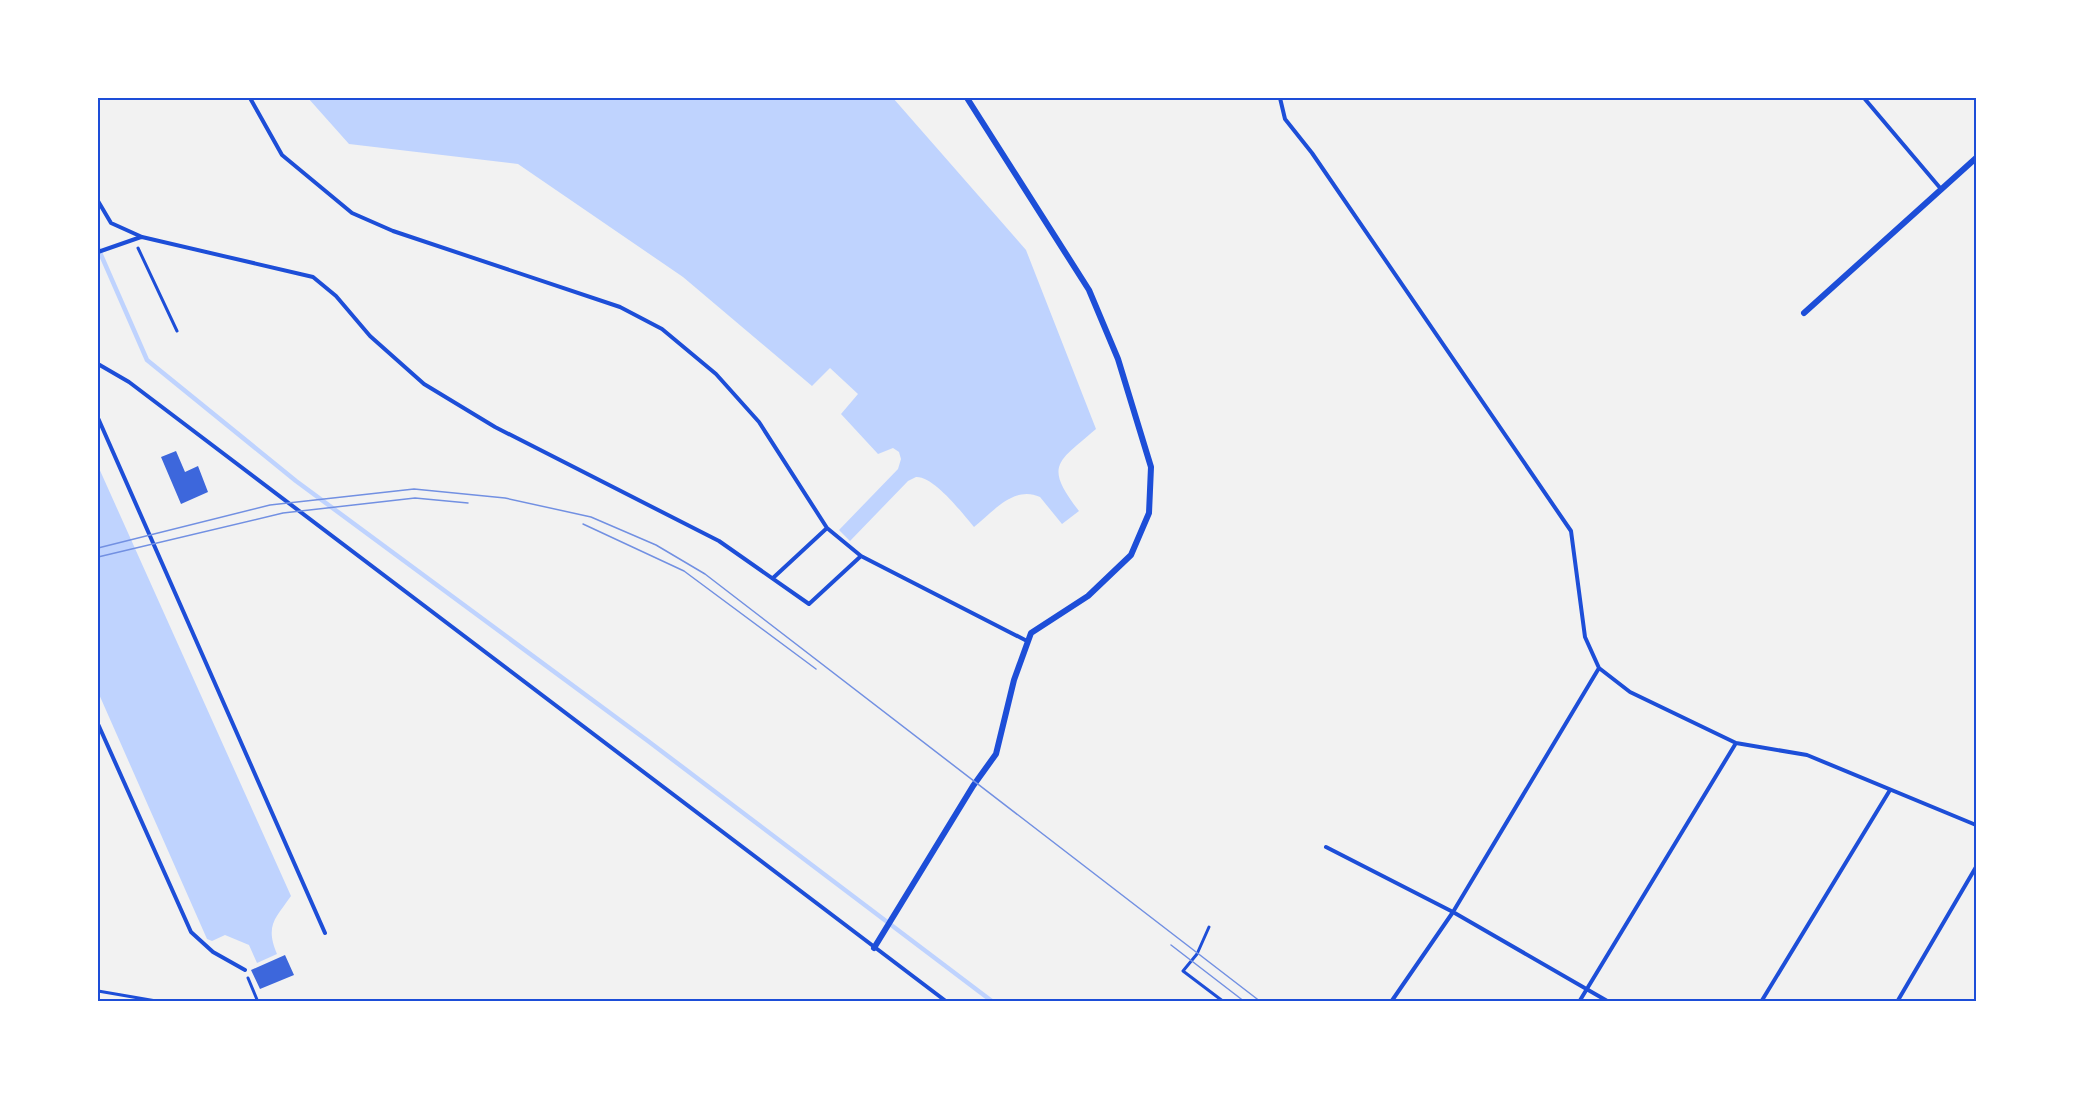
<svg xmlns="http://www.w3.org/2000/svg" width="2074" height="1099" font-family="'Alegreya Sans',sans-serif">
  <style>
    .water { fill: #bfd3fe }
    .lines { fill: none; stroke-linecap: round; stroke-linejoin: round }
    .stream { stroke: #bfd3fe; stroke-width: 4.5 }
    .building { fill: #3d67dc }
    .path { stroke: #1d4ed8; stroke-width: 3 }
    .service { stroke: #1d4ed8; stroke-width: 4 }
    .minor { stroke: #1d4ed8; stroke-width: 6 }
    .tram { stroke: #7290e2; stroke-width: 1.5 }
    .neatline { fill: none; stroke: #1d4ed8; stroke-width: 2 }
  </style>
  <rect width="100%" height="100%" fill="#f2f2f2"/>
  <path class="water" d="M308 98H893L1026 250 1096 429C1058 462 1043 465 1079 511L1062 524 1040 497C1014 485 993 512 974 527 963 514 934 476 916 477L908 481 850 541 839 530 898 469 901 459 899 452 893 448 878 454 841 414 858 394 830 368 812 386 683 277 518 164 349 144Z
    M98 466 291 896C275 919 265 925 277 954L257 963 249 945 225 935 212 941 207 939 98 692Z"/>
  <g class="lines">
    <path class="stream" d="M98 248 147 360 296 481 648 741 993 1002"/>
  </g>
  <path class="building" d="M176 451 185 472 198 466 208 492 181 504 161 457Z
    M285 955 294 975 260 989 251 970Z"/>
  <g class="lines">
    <path class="path" d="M138 248 177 331
      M1209 927 1197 954 1183 971 1224 1002
      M248 978 258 1002
      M98 991 162 1002"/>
    <path class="service" d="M250 98 282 155 352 213 393 231 620 307 662 329 716 374 759 422 827 528 861 556 1027 641
      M1280 98 1285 119 1312 153 1571 531 1585 637 1599 668 1453 912 1391 1002
      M1864 98 1941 189
      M98 201 111 223 142 237 313 277 336 296 370 336 424 384 495 427 719 541 809 604 861 556
      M98 252 141 237
      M98 364 129 382 947 1002
      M98 418 325 933
      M773 578 827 528
      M1599 668 1630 692 1736 743 1807 755 1976 825
      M98 724 191 932 213 952 245 970
      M1326 847 1453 912 1609 1002
      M1579 1002 1736 743
      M1761 1002 1890 790
      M1897 1002 1976 867"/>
    <path class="minor" d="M1804 313 1976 158
      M874 948 973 786 996 754 1014 680 1031 633 1088 596 1131 555 1149 513 1151 467 1118 359 1089 290 967 98"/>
    <path class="tram" d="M583 524 684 571 816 669
      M98 548 270 505 414 489 505 498 591 517 656 545 705 574 1261 1002
      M98 557 283 513 415 498 468 503
      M1171 945 1245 1002"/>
  </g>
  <rect width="2074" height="1099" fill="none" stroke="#ffffff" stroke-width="198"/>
  <rect x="99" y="99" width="1876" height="901" class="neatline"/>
</svg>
